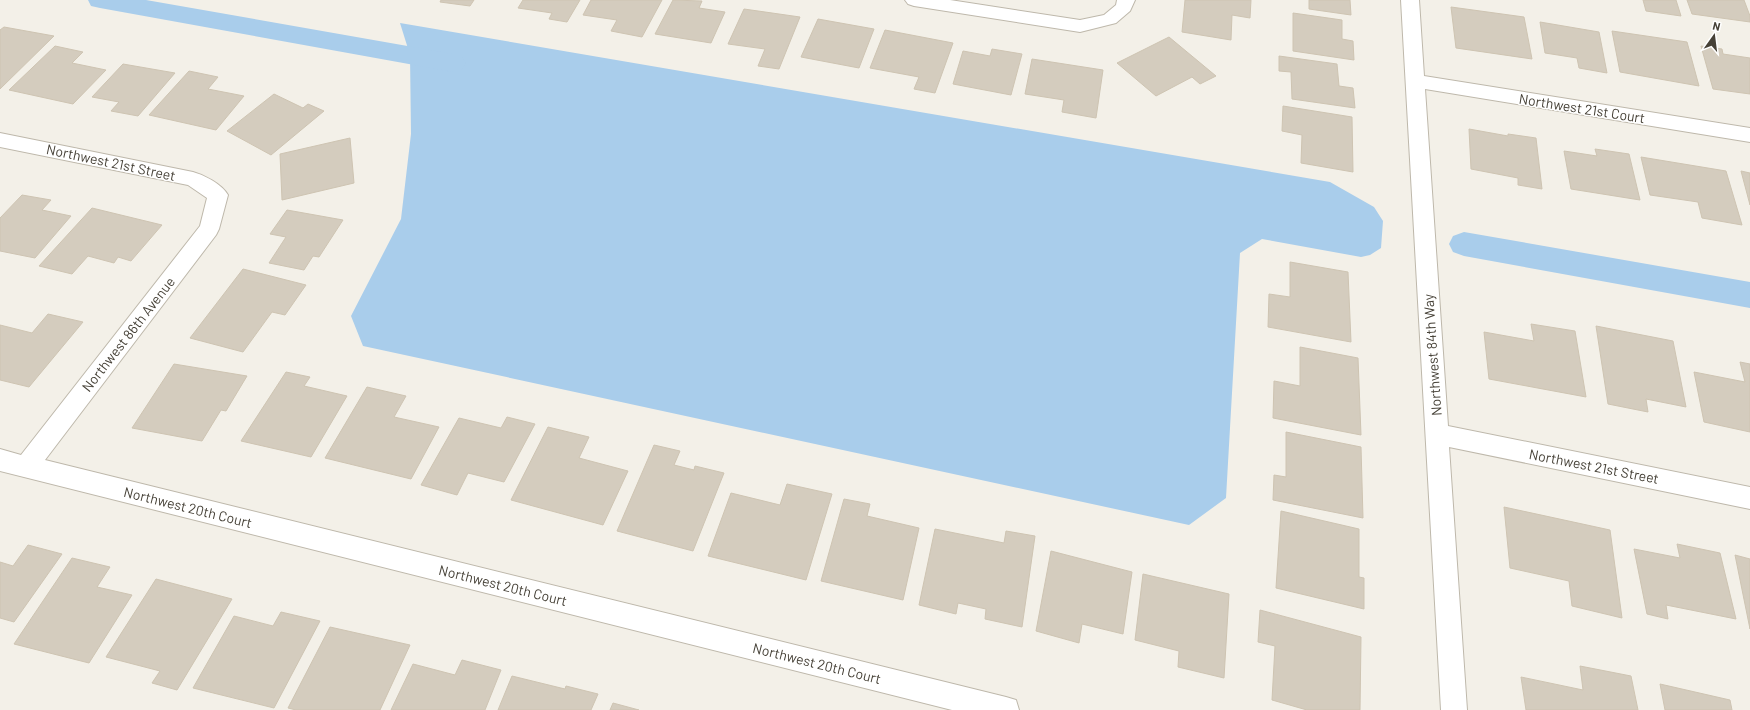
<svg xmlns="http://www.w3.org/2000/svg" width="1750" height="710" font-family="Barlow,sans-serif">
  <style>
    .water { fill: #a9cdeb }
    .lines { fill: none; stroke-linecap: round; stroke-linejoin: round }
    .canal { fill: #a9cdeb; fill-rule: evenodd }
    .building { fill: #d4ccbe; stroke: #cec4b2 }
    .minor-casing { stroke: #beb8ab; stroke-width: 2 }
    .minor { fill: #fff; fill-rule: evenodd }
    .labels { text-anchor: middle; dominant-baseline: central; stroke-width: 3; stroke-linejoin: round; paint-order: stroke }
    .street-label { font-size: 14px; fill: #464137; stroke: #fff }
  </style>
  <rect width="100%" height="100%" fill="#f3f0e8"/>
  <path class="water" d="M400 23 1330 182 1374 207 1383 221 1381 248 1370 255 1361 257 1262 239 1240 253 1226 498 1189 525 363 346 351 316 401 219 411 134 410 55Z"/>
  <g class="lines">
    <path class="canal" d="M88 0H146L453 54 462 57 466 63 462 69 453 72 100 8 91 6Z
      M1464 232 1750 282V308L1464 256 1453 252 1449 244 1453 236Z"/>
  </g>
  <path class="building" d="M441 0H474L470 6 440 2Z
    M523 0H580L567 22 549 19 552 13 518 8Z
    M591 0H662L642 37 611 31 617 20 583 15Z
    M673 0 702 1 699 8 725 12 711 43 655 34Z
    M1185 0H1251L1250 18 1232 15 1231 40 1182 32Z
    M1309 0H1350L1351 15 1309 9Z
    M1643 0H1676L1681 16 1646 11Z
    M1687 0H1744L1750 16V22L1692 14Z
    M1451 7 1524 17 1532 59 1456 48Z
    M744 9 800 17 779 69 758 66 765 49 728 44Z
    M1293 13 1342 20V39L1353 41 1354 60 1293 51Z
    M818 19 874 29 859 68 801 57Z
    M1540 22 1599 32 1607 73 1579 68 1577 58 1545 53Z
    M4 27 54 36 0 89V30Z
    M885 30 953 43 935 93 914 89 919 77 870 68Z
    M1612 31 1687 42 1699 86 1620 72Z
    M1169 37 1216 76 1200 84 1192 77 1156 96 1117 63Z
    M55 46 83 52 72 63 106 70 73 104 9 90Z
    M1701 46 1722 49 1723 54 1750 58V94L1713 89Z
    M992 49 1022 54 1011 95 953 84 963 51 990 56Z
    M1279 56 1337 64 1339 86 1353 88 1355 108 1292 99 1291 72 1279 71Z
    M1032 59 1103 70 1096 118 1062 112 1064 100 1025 94Z
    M123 64 175 73 138 116 111 111 119 102 92 97Z
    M189 71 218 77 208 89 244 96 216 130 149 115Z
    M274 94 303 108 308 104 324 111 271 155 227 131Z
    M1283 106 1352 117 1353 172 1301 163 1302 135 1282 131Z
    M1469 129 1508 136V134L1536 138 1542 189 1518 185V178L1471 169Z
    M350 138 354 183 282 200 280 154Z
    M1595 149 1629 154 1640 200 1571 189 1564 151 1597 156Z
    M1641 157 1726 171 1742 225 1702 218 1698 202 1650 195Z
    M1741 171 1750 173V205Z
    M22 195 51 200 42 210 71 216 35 258 0 251V218Z
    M92 208 162 225 131 261 118 257 114 263 88 256 72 274 39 266Z
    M287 210 343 220 319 257 313 256 304 270 269 263 286 237 270 234Z
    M1290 262 1348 272 1351 342 1268 327 1269 294 1290 297Z
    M243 269 306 285 285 315 272 312 243 352 190 338Z
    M48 314 83 322 29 387 0 380V325L32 333Z
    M1531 324 1575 331 1586 397 1489 379 1484 332 1534 341Z
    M1596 326 1673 341 1686 407 1646 399 1648 412 1608 404Z
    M1300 347 1358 358 1361 435 1273 418 1274 381 1300 386Z
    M1740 362 1750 364V432L1704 422 1694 372 1745 382Z
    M174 364 247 376 226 411 221 410 202 441 132 428Z
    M286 372 310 377 304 386 347 396 311 457 241 441Z
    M367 387 406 396 394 417 439 427 411 479 325 458Z
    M507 417 535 424 504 482 468 473 457 495 421 485 459 418 501 428Z
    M548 427 589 437 579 458 628 471 603 525 511 500Z
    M1286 432 1361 447 1363 518 1273 500 1274 475 1286 477Z
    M654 445 680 451 674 465 694 470 695 466 724 473 693 551 617 531Z
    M787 484 832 494 806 580 708 556 731 493 780 505Z
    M844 499 870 504 867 516 919 528 903 600 821 581Z
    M1504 507 1610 530 1622 618 1572 606 1569 581 1510 568Z
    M1281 511 1359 529V577L1364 578V609L1276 588Z
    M935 529 1004 543 1006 531 1035 536 1022 627 985 619 986 609 958 603 956 614 919 605Z
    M1677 544 1720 553 1736 619 1666 605 1668 619 1647 614 1634 549 1680 558Z
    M28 545 62 554 14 622 0 618V562L13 566Z
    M1051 551 1132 572 1123 634 1082 624 1079 643 1036 631Z
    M1735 555 1750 559V629Z
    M72 558 110 567 97 587 132 595 89 663 14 644Z
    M1143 574 1229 594 1224 678 1178 667 1179 651 1135 640Z
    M156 579 232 599 177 690 152 683 160 671 106 657Z
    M1260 610 1361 637 1360 710H1307L1272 700 1275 646 1258 642Z
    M281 612 320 621 274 708 193 688 234 616 273 626Z
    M330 627 410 645 380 710H296L288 708Z
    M462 660 501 670 485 710H391L413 664 455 675Z
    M1580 666 1631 676 1638 710H1526L1521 677 1583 690Z
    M512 676 565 689 566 686 598 694 591 710H498Z
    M1660 684 1730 700 1732 710H1665Z
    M613 703 639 710H610Z"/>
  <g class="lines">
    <g class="minor-casing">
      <path id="minor" d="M905 0H950L1080 20 1104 15 1116 5 1117 0H1135L1130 11 1116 23 1080 32 914 6 908 4Z
        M1401 0H1419L1424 76 1750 128V142L1425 89 1448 426 1750 487V509L1449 447 1467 710H1441Z
        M0 133 193 172C204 175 222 184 228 195L219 229 216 235 45 460 1006 697 1016 700 1019 710H952L0 471V449L21 455 200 226 207 198 188 185 0 147Z"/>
    </g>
    <use href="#minor" class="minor"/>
  </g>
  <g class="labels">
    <g class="street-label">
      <text transform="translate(1582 108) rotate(9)">Northwest 21st Court</text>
      <text transform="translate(111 162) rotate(12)">Northwest 21st Street</text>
      <text transform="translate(128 334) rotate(-52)">Northwest 86th Avenue</text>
      <text transform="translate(1432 355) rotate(-94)">Northwest 84th Way</text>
      <text transform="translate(1594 466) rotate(11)">Northwest 21st Street</text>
      <text transform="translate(188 507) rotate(14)">Northwest 20th Court</text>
      <text transform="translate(503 585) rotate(14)">Northwest 20th Court</text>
      <text transform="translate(817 663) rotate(14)">Northwest 20th Court</text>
    </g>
  </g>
  <g transform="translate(1714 36) rotate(14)" stroke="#ffffff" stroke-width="3" paint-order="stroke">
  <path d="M0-3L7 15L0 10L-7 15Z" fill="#464137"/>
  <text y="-6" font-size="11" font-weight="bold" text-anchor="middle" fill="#464137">N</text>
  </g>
</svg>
